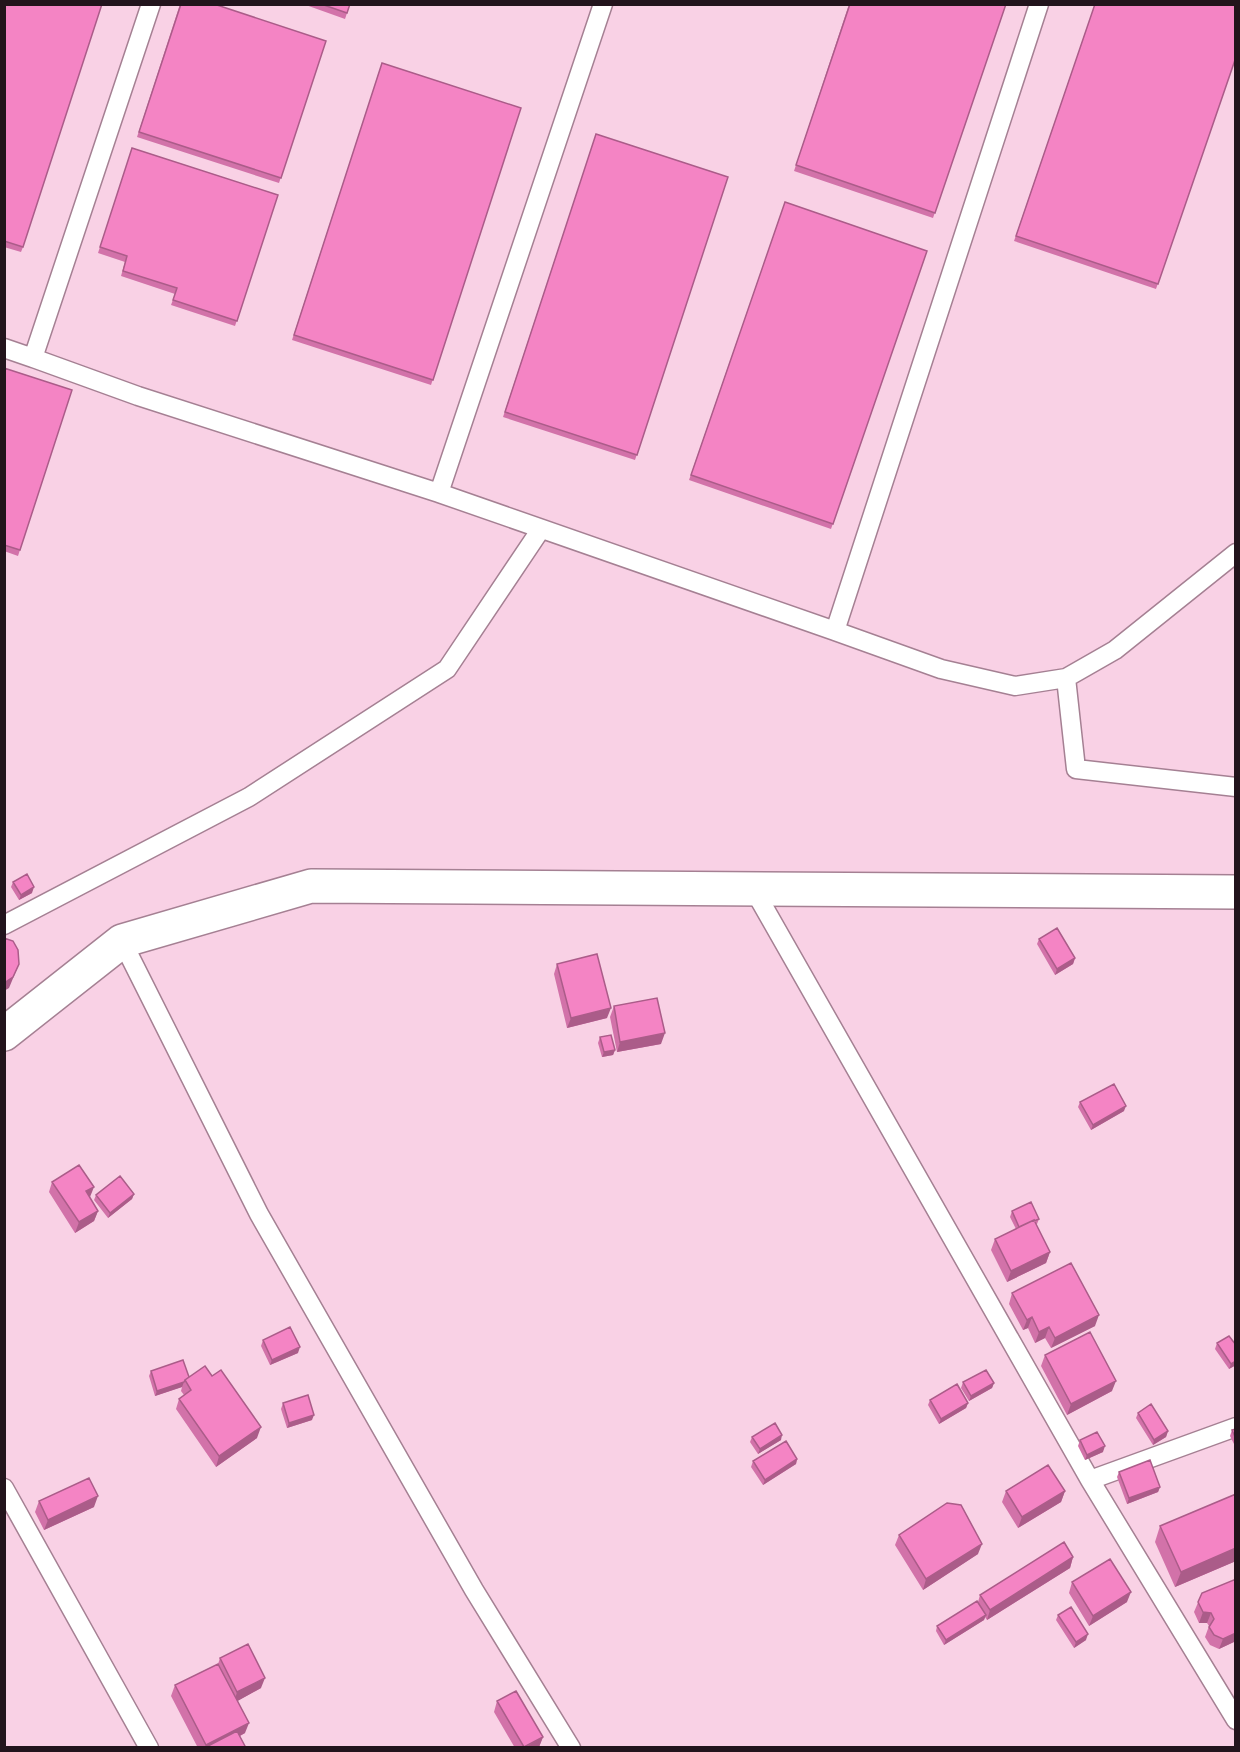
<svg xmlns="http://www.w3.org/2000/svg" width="1240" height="1752" font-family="'Source Sans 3',sans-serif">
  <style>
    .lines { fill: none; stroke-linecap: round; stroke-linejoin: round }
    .service-casing { stroke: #a58093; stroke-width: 21 }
    .tertiary-casing { stroke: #a58093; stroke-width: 36 }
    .service { stroke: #fff; stroke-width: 18 }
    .tertiary { stroke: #fff; stroke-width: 33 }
    .wall { fill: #d272a9 }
    .shaded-wall { fill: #ab5c89 }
    .building { fill: #f484c4; stroke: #ab5c89; stroke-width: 1.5 }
  </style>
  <rect width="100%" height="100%" fill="#f9d1e5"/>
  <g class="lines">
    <g class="service-casing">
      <path id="service" d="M151 4 33 358 138 396 439 493 835 631
        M1039 4 835 631 941 669 1015 686 1066 678 1115 650 1236 553
        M4 348 33 358
        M439 493 603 4
        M1066 678 1076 769 1236 787
        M754 890 1090 1480 1236 1720
        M4 925 249 797 447 669 541 529
        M122 941 259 1214 474 1590 571 1748
        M1090 1480 1236 1427
        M4 1488 149 1748"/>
    </g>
    <g class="tertiary-casing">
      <path id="tertiary" d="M4 1034 122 941 311 886 1236 892"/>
    </g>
    <use href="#service" class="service"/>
    <use href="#tertiary" class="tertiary"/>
  </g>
  <path class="wall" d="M4 4 23 247 21 252 4 247Z
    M180 4 326 41 279 183 137 137Z
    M303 4H350L345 19Z
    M849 4H1006L933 218 794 171Z
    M1095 4 1236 57 1156 289 1014 241Z
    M382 63 521 108 431 385 292 340Z
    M596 134 728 177 635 460 503 417Z
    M132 148 278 195 235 326 171 305 175 294 121 276 125 262 98 253Z
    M785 202 927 251 831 529 689 480Z
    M4 368 72 390 18 556 4 551Z
    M13 882 32 893 19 900 11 887Z
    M1039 939 1075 958 1073 964 1055 975 1037 944Z
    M557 964 607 1018 567 1028 554 974Z
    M614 1006 661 1044 617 1052 610 1017Z
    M600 1037 615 1050 613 1055 602 1057 598 1043Z
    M1080 1102 1124 1111 1091 1130 1078 1107Z
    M52 1182 89 1197 98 1211 94 1221 75 1233 49 1192Z
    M134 1194 132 1199 108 1218 94 1200 96 1195Z
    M1012 1211 1039 1219 1037 1224 1036 1225 1050 1252 1046 1263 1007 1282 991 1250 995 1239 1016 1229 1010 1217Z
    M1012 1293 1095 1326 1051 1348 1045 1338 1035 1343 1028 1328 1023 1330 1009 1304Z
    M263 1340 298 1353 270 1365 261 1346Z
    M1217 1343 1236 1365 1229 1369 1215 1349Z
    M1045 1355 1112 1391 1067 1415 1041 1366Z
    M151 1371 189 1377 257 1438 216 1467 176 1409 179 1399 184 1395 181 1391 182 1387 155 1396 149 1376Z
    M963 1382 994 1383 992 1388 969 1401 961 1388Z
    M930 1400 968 1403 966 1408 939 1424 928 1405Z
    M283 1403 312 1420 287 1428 281 1409Z
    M1138 1413 1168 1431 1166 1437 1153 1445 1136 1418Z
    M1236 1429V1448L1230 1436 1232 1430Z
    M752 1437 781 1440 758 1454 750 1442Z
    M1080 1440 1103 1452 1085 1460 1078 1446Z
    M797 1459 796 1464 763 1485 751 1467 753 1461Z
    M1119 1472 1160 1487 1158 1492 1127 1504 1117 1477Z
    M1006 1491H1065L1061 1502 1018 1528 1002 1502Z
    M1236 1494V1561L1175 1587 1155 1542 1160 1526Z
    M39 1501 94 1507 44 1530 35 1512Z
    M899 1535 978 1554 923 1590 895 1545Z
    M1073 1557 1070 1568 987 1620 985 1617 984 1620 944 1645 936 1631 937 1626 978 1602 980 1595Z
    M1072 1582 1127 1602 1089 1626 1069 1593Z
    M1202 1593 1236 1641 1219 1649 1210 1645 1205 1637 1209 1626 1207 1623H1199L1194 1612Z
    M1058 1615 1086 1640 1074 1648 1056 1620Z
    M220 1658 261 1688 237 1701 245 1733 240 1736 246 1748H198L171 1696 175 1685 218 1664Z
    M497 1701 543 1737 539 1747 515 1748 494 1712Z"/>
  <path class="shaded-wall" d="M34 887 32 893 19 900 21 895Z
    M1075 958 1073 964 1055 975 1057 969Z
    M19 964 9 988 4 991V983Z
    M611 1008 607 1018 567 1028 571 1018Z
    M665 1033 661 1044 617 1052 620 1042Z
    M615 1050 613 1055 602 1057 604 1052Z
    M1126 1106 1124 1111 1091 1130 1093 1125Z
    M94 1187 90 1197 82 1202 86 1191Z
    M134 1194 132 1199 108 1218 110 1213Z
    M98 1211 94 1221 75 1233 79 1222Z
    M1050 1252 1046 1263 1007 1282 1011 1271Z
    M1099 1315 1095 1326 1051 1348 1055 1338Z
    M1032 1317 1028 1328 1023 1330 1027 1320Z
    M1049 1327 1045 1338 1035 1343 1039 1332Z
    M300 1347 298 1353 270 1365 272 1360Z
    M1236 1361V1365L1229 1369 1231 1364Z
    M1116 1381 1112 1391 1067 1415 1071 1404Z
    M184 1382 182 1387 155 1396 157 1391Z
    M994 1383 992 1388 969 1401 971 1396Z
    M968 1403 966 1408 939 1424 941 1419Z
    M314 1415 312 1420 287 1428 289 1423Z
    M261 1427 257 1438 216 1467 219 1456Z
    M1168 1431 1166 1437 1153 1445 1154 1440Z
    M782 1435 781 1440 758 1454 760 1449Z
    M1105 1446 1103 1452 1085 1460 1087 1455Z
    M797 1459 796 1464 763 1485 765 1480Z
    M1160 1487 1158 1492 1127 1504 1129 1498Z
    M1065 1491 1061 1502 1018 1528 1022 1517Z
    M98 1496 94 1507 44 1530 48 1520Z
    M982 1544 978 1554 923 1590 926 1579Z
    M1236 1548V1561L1175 1587 1181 1572Z
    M1073 1557 1070 1568 987 1620 990 1610Z
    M1131 1592 1127 1602 1089 1626 1093 1616Z
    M1203 1612 1211 1613 1207 1623H1199Z
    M986 1615 984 1620 944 1645 946 1640Z
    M1236 1633V1641L1219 1649 1223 1639Z
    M1088 1634 1086 1640 1074 1648 1076 1642Z
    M265 1678 261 1688 234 1703 237 1692Z
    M249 1723 245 1733 217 1748H205L206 1745Z
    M543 1737 539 1747 524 1748Z"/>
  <path class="building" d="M4 4H102L23 247 4 241Z
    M181 4H214L326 41 281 178 139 132Z
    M321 4H350L347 13Z
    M850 4H1006L935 213 796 165Z
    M1095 4 1236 5V57L1158 284 1016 236Z
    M382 63 521 108 433 380 294 335Z
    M596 134 728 177 637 455 505 412Z
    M132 148 278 195 237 321 173 300 177 288 123 271 127 256 100 247Z
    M785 202 927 251 833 524 691 475Z
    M4 368 72 390 20 550 4 545Z
    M27 874 34 887 21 895 13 882Z
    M1057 928 1075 958 1057 969 1039 939Z
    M4 938 13 941 18 950 19 964 13 977 4 983Z
    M597 954 611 1008 571 1018 557 964Z
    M657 998 665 1033 620 1042 614 1006Z
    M611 1035 615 1050 604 1052 600 1037Z
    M1114 1084 1126 1106 1093 1125 1080 1102Z
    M79 1165 94 1187 86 1191 98 1211 79 1222 52 1182Z
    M120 1176 134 1194 110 1213 96 1195Z
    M1031 1202 1039 1219 1034 1221V1220L1019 1227 1012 1211Z
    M1034 1220 1050 1252 1011 1271 995 1239Z
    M1071 1263 1099 1315 1055 1338 1049 1327 1039 1332 1032 1317 1027 1320 1012 1293Z
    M290 1327 300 1347 272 1360 263 1340Z
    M1090 1332 1116 1381 1071 1404 1045 1355Z
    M1229 1336 1236 1345V1361L1231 1364 1217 1343Z
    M183 1360 189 1377 185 1380 184 1382 157 1391 151 1371Z
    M205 1366 212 1376 221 1370 261 1427 219 1456 179 1399 191 1390 185 1380Z
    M986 1370 994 1383 971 1396 963 1382Z
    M957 1384 968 1403 941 1419 930 1400Z
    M308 1395 314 1415 289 1423 283 1403Z
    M1151 1404 1168 1431 1154 1440 1138 1413Z
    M775 1423 782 1435 760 1449 752 1437Z
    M1236 1429V1439L1232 1430Z
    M1097 1432 1105 1446 1087 1455 1080 1440Z
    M786 1441 797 1459 765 1480 753 1461Z
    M1150 1460 1160 1487 1129 1498 1119 1472Z
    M1048 1465 1065 1491 1022 1517 1006 1491Z
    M89 1478 98 1496 48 1520 39 1501Z
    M1236 1494V1548L1181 1572 1160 1526Z
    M947 1503 961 1505 982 1544 926 1579 899 1535Z
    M1064 1542 1073 1557 990 1610 980 1595Z
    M1110 1559 1131 1592 1093 1616 1072 1582Z
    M1236 1579V1633L1223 1639 1214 1635 1209 1627 1214 1619 1211 1613 1203 1612 1198 1602 1202 1593Z
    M977 1601 986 1615 946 1640 937 1626Z
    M1071 1607 1088 1634 1076 1642 1058 1615Z
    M248 1644 265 1678 237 1692 220 1658Z
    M218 1664 249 1723 206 1745 175 1685Z
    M516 1691 543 1737 524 1747 497 1701Z
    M237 1731 246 1748H204Z"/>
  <rect width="1240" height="1752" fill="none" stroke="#22141c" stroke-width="12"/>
</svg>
